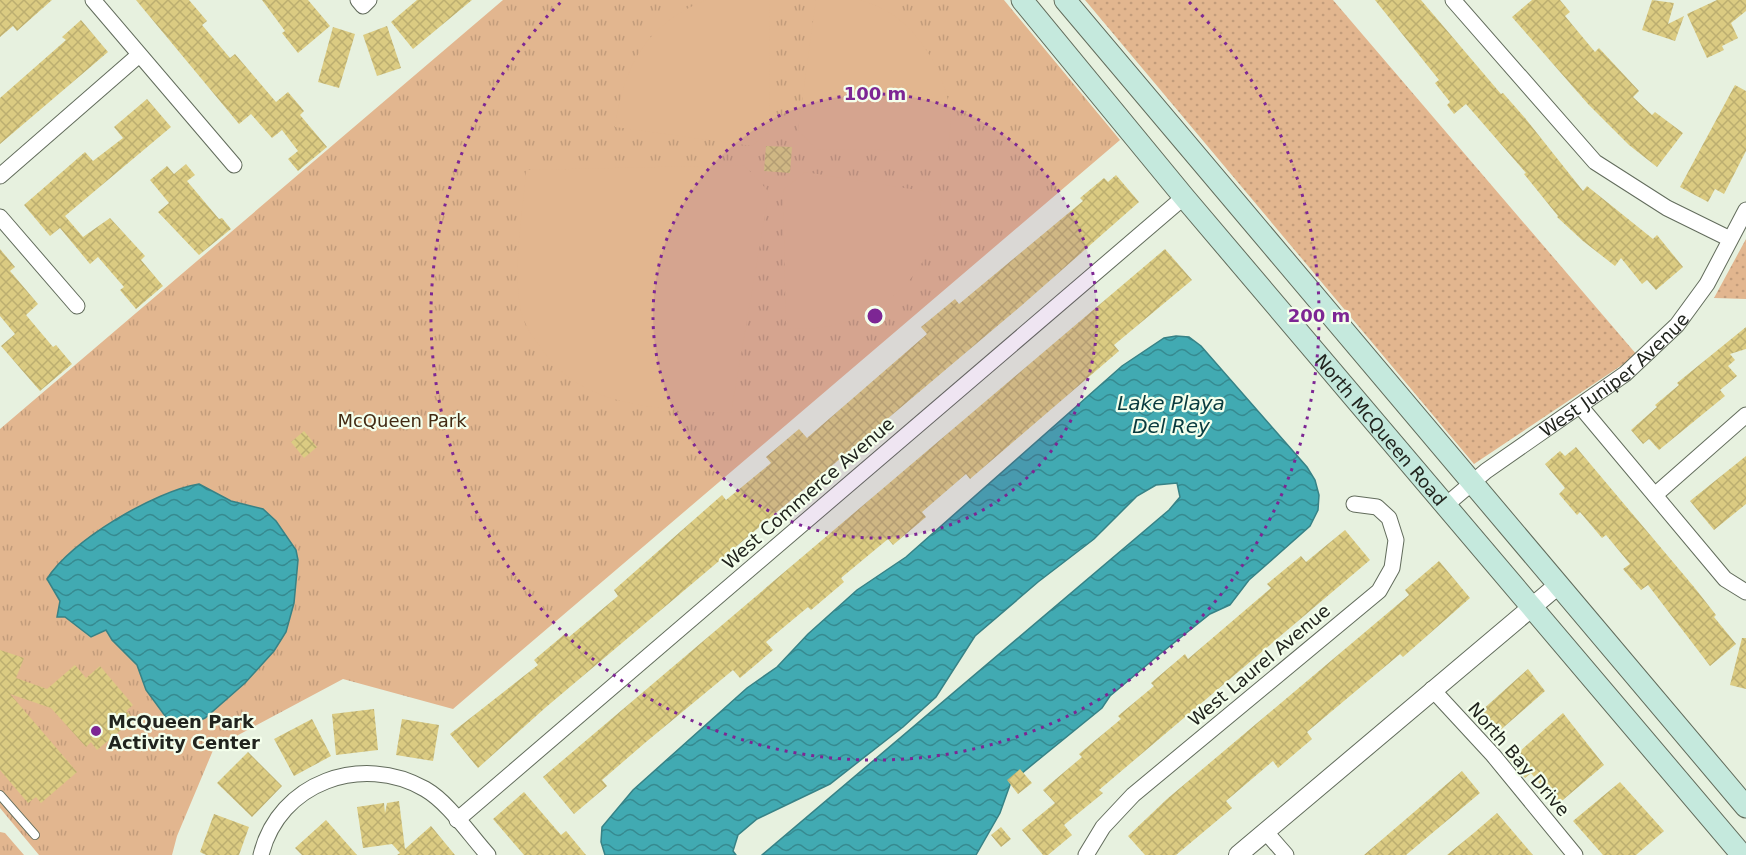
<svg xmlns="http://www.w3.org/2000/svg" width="1746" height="855" font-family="'DejaVu Sans',sans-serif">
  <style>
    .grass { fill: url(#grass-dots) }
    .park { fill: url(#park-tufts) }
    .garden { fill: #e2b68f }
    .water { fill: url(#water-waves); stroke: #378286; stroke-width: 1.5 }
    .building { fill: url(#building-cross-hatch) }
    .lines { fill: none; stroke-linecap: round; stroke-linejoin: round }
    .service-casing { stroke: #626c5c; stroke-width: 10 }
    .minor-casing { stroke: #626c5c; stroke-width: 17 }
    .tertiary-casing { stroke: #626c5c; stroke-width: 20 }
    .secondary-casing { stroke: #626c5c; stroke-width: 23 }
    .service { stroke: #fff; stroke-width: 8 }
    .minor { stroke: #fff; stroke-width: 15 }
    .tertiary { stroke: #fff; stroke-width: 18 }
    .secondary { stroke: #c5e9dd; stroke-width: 21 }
    .ring { fill: none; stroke: #7d2694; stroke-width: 3; stroke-dasharray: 3 6 }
    .poi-dot { fill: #7d2694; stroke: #f4ffec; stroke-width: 2 }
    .labels { text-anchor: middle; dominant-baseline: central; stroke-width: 4.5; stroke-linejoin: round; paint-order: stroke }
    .street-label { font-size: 18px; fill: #21241e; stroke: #f4ffec }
    .park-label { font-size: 18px; fill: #422a13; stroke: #f4ffec }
    .poi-label { font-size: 18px; font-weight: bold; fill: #21241e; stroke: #f4ffec; text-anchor: start }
    .water-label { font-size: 20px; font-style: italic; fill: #093b3f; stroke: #f4ffec }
    .centre { fill: #7d2694; stroke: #f4ffec; stroke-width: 3 }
    .ring-label { font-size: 18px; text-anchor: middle; font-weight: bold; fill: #7d2694; stroke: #f4ffec; stroke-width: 4.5; stroke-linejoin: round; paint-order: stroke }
  </style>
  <defs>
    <pattern id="grass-dots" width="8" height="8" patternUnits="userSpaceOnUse" patternTransform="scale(1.5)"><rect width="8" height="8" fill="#e2b68f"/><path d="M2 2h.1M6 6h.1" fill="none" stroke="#c29c7b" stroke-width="1.8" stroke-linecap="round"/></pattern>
    <pattern id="park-tufts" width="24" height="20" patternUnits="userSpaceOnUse" patternTransform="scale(1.5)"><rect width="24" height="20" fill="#e2b68f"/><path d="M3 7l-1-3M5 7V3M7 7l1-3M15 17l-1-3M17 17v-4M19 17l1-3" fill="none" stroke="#c29c7b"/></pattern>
    <pattern id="water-waves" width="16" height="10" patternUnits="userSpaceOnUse" patternTransform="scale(1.5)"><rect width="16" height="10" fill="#41aab2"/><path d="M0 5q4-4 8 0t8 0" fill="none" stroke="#368a90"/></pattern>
    <pattern id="building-cross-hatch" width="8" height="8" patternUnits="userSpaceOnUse" patternTransform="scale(1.5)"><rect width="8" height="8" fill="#dbcb82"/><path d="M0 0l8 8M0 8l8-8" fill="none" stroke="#bcae70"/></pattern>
  </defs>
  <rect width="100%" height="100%" fill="#e7f1df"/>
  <path class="grass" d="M1085 0H1333L1637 355 1474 464Z
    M1746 239V299L1714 298Z"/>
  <path class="park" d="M503 0H1004L1120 140 453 709 343 679 214 748 177 836 172 855H39L0 808V429Z
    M0 832 5 833 24 855H0Z"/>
  <path class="garden" d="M706 0H770L769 132 752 146 615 127C624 65 646 24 706 0Z
    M816 0C829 0 845 0 858 0 907 9 943 63 950 110 952 122 949 138 948 151L816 149 798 130Z
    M744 165 769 192 731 413C662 408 584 411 541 348 533 338 524 324 521 311 512 270 523 213 526 170Z
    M805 172 942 194C940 209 938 224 933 239 912 300 848 335 786 328L783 190Z"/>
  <path class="water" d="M1176 336 1189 337 1201 346 1307 467 1315 480 1319 495 1318 510 1310 526 1249 580 1230 605 1210 614 1160 654 1110 696 1102 708 1011 782 1000 813 976 855H762L1169 510 1180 497 1177 483 1156 485 1137 496 1094 539 1038 582 975 636 936 697 903 727 830 784 757 819 738 835 733 851 736 855H605L601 842 602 827 633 790 747 688 777 667 808 634 857 590 906 557 1122 366 1164 338Z
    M199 484 231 501 263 509 276 521 296 550 298 560 294 603 286 632 274 651 245 683 205 718 188 726 171 724 146 690 137 665 112 640 106 630 91 637 65 617H57L60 601 47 579C70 541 155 491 199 484Z"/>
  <path class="building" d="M0 0H52L17 31 13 26 0 37Z
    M136 0H189L207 21 202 25 230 58 235 54 276 102 288 92 304 111 300 115 327 147 298 171 288 159 298 151 282 130 272 138 251 114 239 124Z
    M262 0H308L330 26 298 53 282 33 285 31Z
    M417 0H472L413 49 391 22Z
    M1375 0H1421L1501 94 1503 93 1525 118 1583 191 1587 186 1653 239 1657 235 1683 267 1656 290 1647 280 1642 284 1621 258 1615 266 1583 241 1557 217 1558 216 1524 174 1526 173 1466 104 1454 114 1447 105 1450 102 1435 83 1439 80Z
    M1532 0H1560L1570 12 1565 16 1595 52 1599 48 1639 91 1633 97 1652 115 1655 112 1683 133 1657 167 1629 145 1588 104 1512 17Z
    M1652 0 1674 3 1668 24 1684 16 1675 41 1642 30Z
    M1717 0H1746V11L1731 23 1738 38 1722 46 1724 50 1707 58 1687 14Z
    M81 20 108 52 0 144V98L66 40 62 37Z
    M387 26 401 68 377 76 363 35Z
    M333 27 355 34 339 88 318 82Z
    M1735 85 1746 91V151L1724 194 1715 189 1708 202 1680 187Z
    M147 99 171 127 65 216 83 237 110 218 145 256 141 260 163 286 136 309 120 290 124 287 98 257 90 264 60 228 50 236 24 205 85 152 93 161 123 138 114 127Z
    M766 146 792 147 790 173 764 171Z
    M186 164 195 175 187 181 219 219 222 218 231 229 199 255 158 212 169 203 150 180 167 166 174 174Z
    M1116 175 1139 202 1021 306 545 708 478 768 450 734 538 665 534 660 566 633 569 637 618 596 614 590 689 524 722 495 726 500 771 463 766 457 799 429 807 438 927 334 921 327 955 299 959 304 1083 201 1080 198 1104 178 1108 182Z
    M0 249 15 267 10 271 38 304 26 315 53 347 56 345 72 364 40 391 1 346 15 334 0 316Z
    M1165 249 1192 280 1114 345 1119 351 970 479 966 474 922 512 926 517 893 545 888 539 841 578 844 582 811 610 808 607 766 642 773 650 740 678 733 670 646 742 602 780 607 786 574 814 543 777Z
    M1746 327V349L1730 354 1735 360 1728 366 1737 376 1720 390 1725 396 1659 450 1649 439 1643 444 1631 430 1657 407 1655 405 1679 385 1677 383Z
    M304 431 317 447 304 458 291 442Z
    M1576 447 1694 587 1716 615 1714 617 1736 644 1710 666 1648 585 1641 590 1623 569 1630 564 1606 535 1602 538 1580 512 1577 515 1559 494 1565 488 1545 464 1560 451 1565 456Z
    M1746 456V504L1714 530 1690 501Z
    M1345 530 1370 560 1099 790 1103 793 1064 825 1072 835 1048 855H1043L1022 830 1055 803 1043 790 1082 757 1079 754 1121 719 1118 716 1154 686 1151 683 1185 654 1188 659 1271 588 1267 584 1301 556 1306 562Z
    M1439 561 1470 598 1403 657 1400 654 1307 732 1312 739 1278 768 1273 761 1226 801 1232 808 1176 855H1145L1128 836 1167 799 1409 595 1405 590Z
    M1742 638H1746V689L1730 685Z
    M0 650 24 658 16 678 47 689 75 665 86 678 100 666 133 705 126 711 134 719 97 750 91 742 86 747 51 708 10 694 77 772 41 803 36 797 28 803 0 770Z
    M1528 669 1545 691 1497 733 1480 712Z
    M374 709 378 750 336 755 332 714Z
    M1563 713 1604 765 1557 805 1531 773 1525 778 1510 760Z
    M312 719 331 756 294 776 274 739Z
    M402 719 439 725 433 761 396 755Z
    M248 752 282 786 252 817 217 783Z
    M1020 769 1032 783 1018 794 1007 780Z
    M1462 771 1480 793 1406 855H1364Z
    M1620 782 1664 831 1636 855H1603L1573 821Z
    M524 792 561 835 566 831 586 855H524L493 819Z
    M399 801 405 849 431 826 455 855H397L400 853 392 844 363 848 357 807 384 803 385 813 387 803Z
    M1497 813 1533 855H1447L1475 832Z
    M214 814 249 827 239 855H206L200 852Z
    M326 820 357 855H302L295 848Z
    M1001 827 1011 839 1001 847 991 835Z"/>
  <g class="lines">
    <g class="service-casing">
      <path id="service" d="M0 795 35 835"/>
    </g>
    <g class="minor-casing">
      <g id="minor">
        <path d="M93 0 234 165"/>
        <path d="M358 0 363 6 369 0"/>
        <path d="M1453 0 1595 162 1667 208 1730 239"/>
        <path d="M0 176 139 55"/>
        <path d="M0 217 77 306"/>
        <path d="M1580 406 1725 579 1746 592"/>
        <path d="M1655 495 1746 415"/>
        <path id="s1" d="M1446 505 1486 471 1625 374 1677 325 1707 284 1746 210"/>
        <path d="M1432 689 1493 755 1575 855"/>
        <path d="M457 820 1184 197"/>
        <path d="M1265 831 1286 855"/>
        <path d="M261 855C279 782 362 753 425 789 449 803 469 834 488 855"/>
        <path d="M1086 855 1103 827 1133 795 1379 591 1392 568 1396 540 1389 518 1377 507 1354 504"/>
      </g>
    </g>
    <g class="tertiary-casing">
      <path id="tertiary" d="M1238 855 1557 586"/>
    </g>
    <g class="secondary-casing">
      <g id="secondary">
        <path id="s2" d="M1022 0 1184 197 1742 855"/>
        <path d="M1065 0 1746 807"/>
      </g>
    </g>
    <use href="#service" class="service"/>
    <use href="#minor" class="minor"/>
    <use href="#tertiary" class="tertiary"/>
    <use href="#secondary" class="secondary"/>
  </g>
  <circle cx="875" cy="316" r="222" fill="#7d2694" fill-opacity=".12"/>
  <g class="ring">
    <circle cx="875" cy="316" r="222"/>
    <path d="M1189 2A444 444 0 1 1 561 2"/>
  </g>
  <circle class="poi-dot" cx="96" cy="731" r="6"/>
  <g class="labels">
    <g class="street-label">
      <text stroke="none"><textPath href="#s1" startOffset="213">West Juniper Avenue</textPath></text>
      <text stroke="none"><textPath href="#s2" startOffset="560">North McQueen Road</textPath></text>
      <text transform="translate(808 493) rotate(-41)">West Commerce Avenue</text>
      <text transform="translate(1259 665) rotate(-40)">West Laurel Avenue</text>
      <text transform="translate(1519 759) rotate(49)">North Bay Drive</text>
    </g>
    <g class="park-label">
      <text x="402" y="420">McQueen Park</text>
    </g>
    <g class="poi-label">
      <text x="108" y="721">McQueen Park<tspan x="108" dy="21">Activity Center</tspan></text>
    </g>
    <g class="water-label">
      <text x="1171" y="403">Lake Playa<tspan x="1171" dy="23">Del Rey</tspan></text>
    </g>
  </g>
  <circle cx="875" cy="316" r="9" class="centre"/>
  <g class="ring-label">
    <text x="875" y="100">100 m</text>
    <text x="1319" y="322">200 m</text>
  </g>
</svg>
